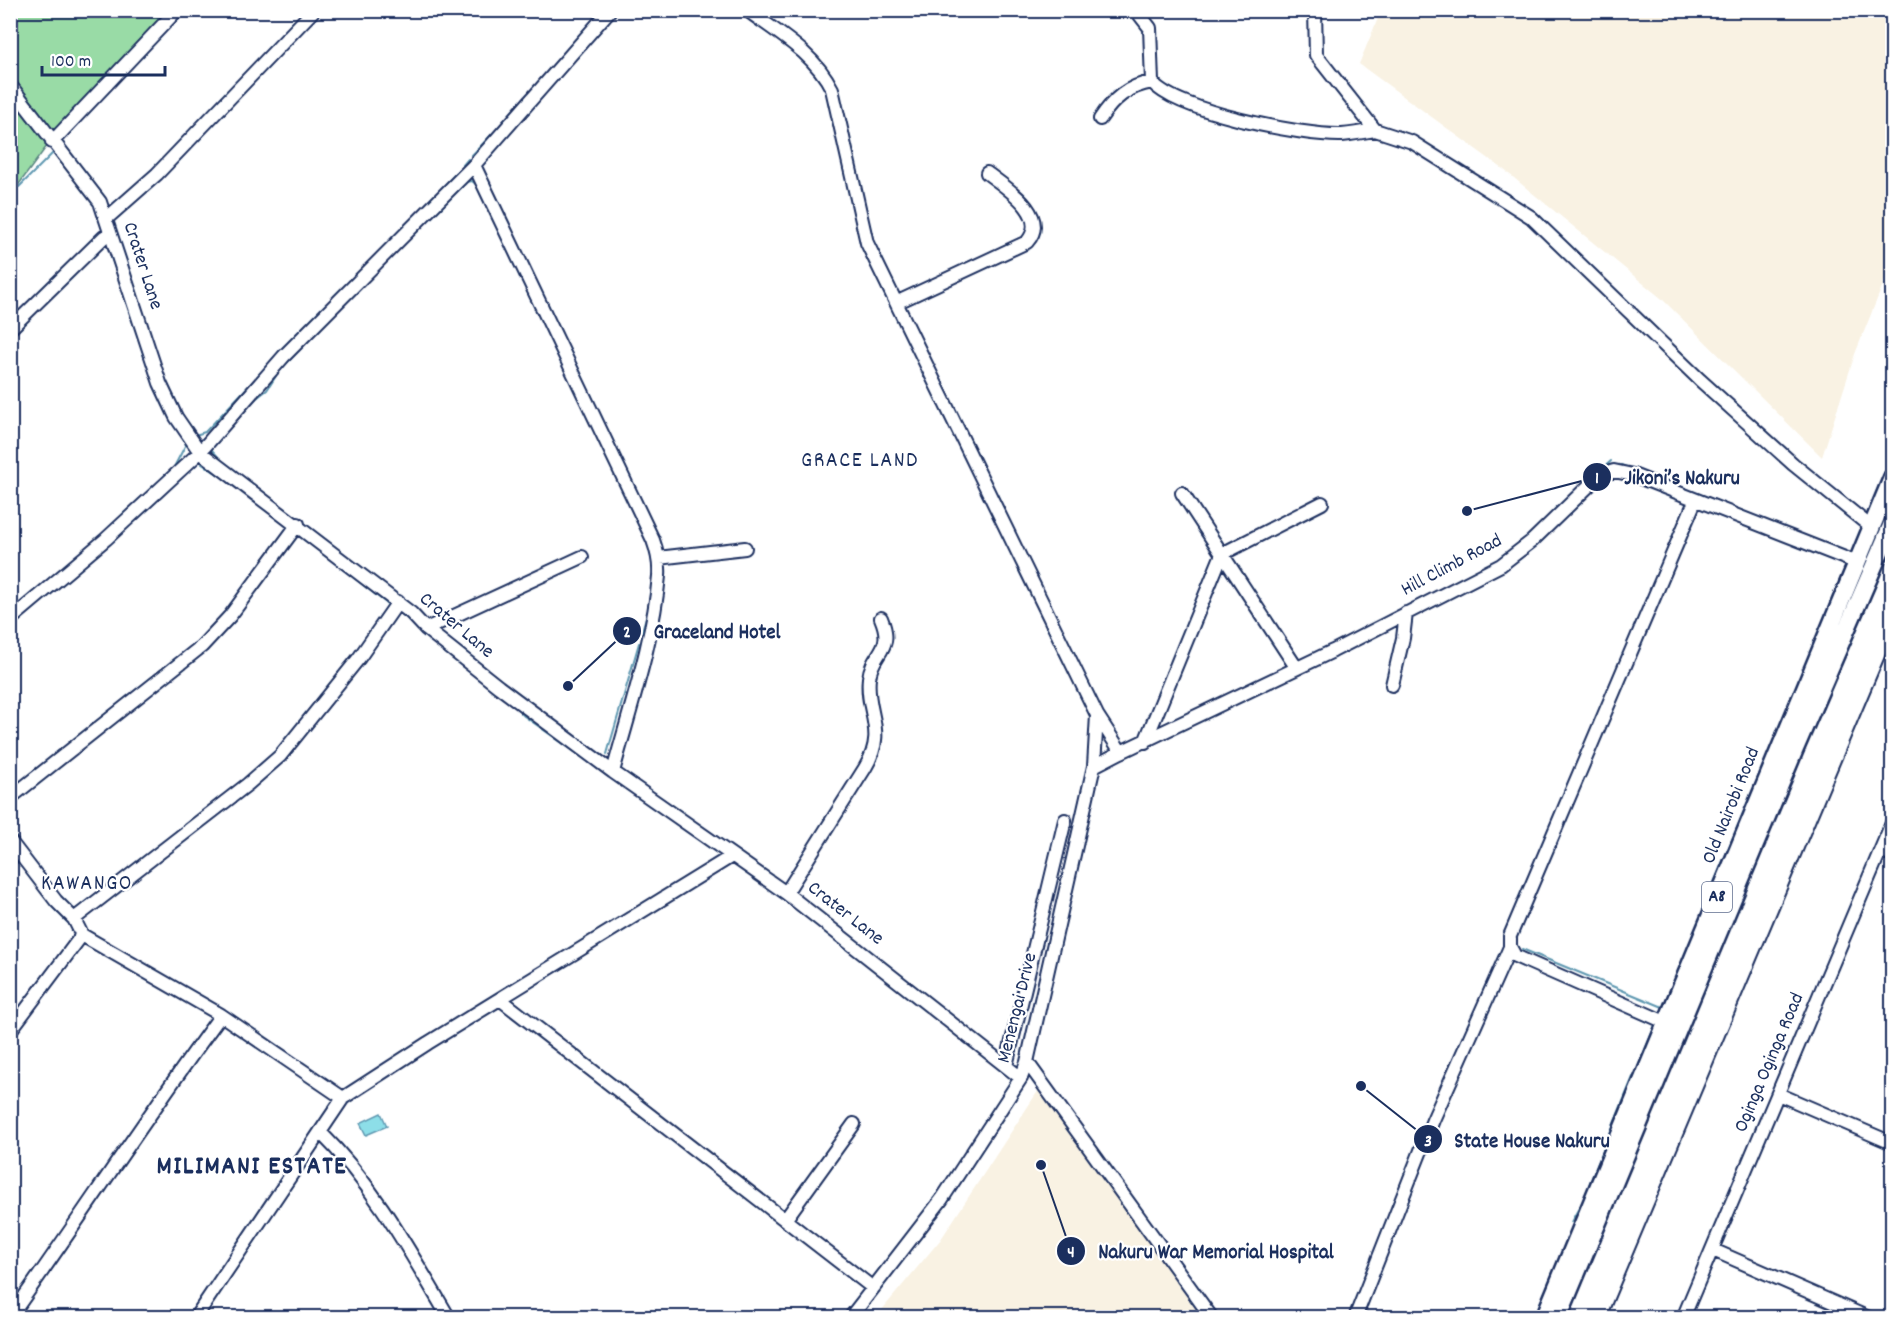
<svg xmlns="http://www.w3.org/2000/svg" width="1903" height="1328" font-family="Dekko,sans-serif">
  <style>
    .built { fill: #f9f2e3 }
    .green { fill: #99dba6; stroke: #5a8582; stroke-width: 1.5 }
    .water { fill: #8ddee8; stroke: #5f98b1; stroke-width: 1.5 }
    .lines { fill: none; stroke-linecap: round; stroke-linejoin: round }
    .stream { stroke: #5f98b1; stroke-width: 2 }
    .minor-casing { stroke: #1b2f5e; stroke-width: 16 }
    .highway-casing { stroke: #1b2f5e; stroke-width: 21 }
    .minor { stroke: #fff; stroke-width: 12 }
    .highway { stroke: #fff; stroke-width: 16 }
    .rail { stroke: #1b2f5e; stroke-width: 2 }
    .labels { text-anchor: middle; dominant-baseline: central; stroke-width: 4.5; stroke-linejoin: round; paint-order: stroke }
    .shield { fill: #fff; stroke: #5f6d8e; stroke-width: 1.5 }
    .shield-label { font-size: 18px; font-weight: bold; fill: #1b2f5e }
    .street-label { font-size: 20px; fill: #1b2f5e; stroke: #fff }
    .quarter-label { font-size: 22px; letter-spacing: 1.5px; fill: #1b2f5e; stroke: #fff }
    .district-label { font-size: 26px; font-weight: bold; letter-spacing: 1.5px; fill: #1b2f5e; stroke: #fff }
    .leader { fill: none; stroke: #1b2f5e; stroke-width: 2 }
    .callout-dot { fill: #1b2f5e; stroke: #fff; stroke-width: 2 }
    .mark-label { font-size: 18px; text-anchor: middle; font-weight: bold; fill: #fff }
    .callout-label { font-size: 21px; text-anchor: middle; font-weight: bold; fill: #1b2f5e; stroke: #fff; stroke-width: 4.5; stroke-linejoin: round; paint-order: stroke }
  </style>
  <rect width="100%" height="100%" fill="#fff"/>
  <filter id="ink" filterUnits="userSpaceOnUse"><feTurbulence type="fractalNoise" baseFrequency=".0167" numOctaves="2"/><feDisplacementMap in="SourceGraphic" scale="12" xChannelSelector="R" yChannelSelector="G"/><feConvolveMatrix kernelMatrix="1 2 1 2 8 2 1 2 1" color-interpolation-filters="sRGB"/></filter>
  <g filter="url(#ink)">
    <path class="built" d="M1381 11H1892V262L1855 354 1822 457 1661 298 1503 169 1359 64Z
      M1038 1091 1204 1317H876L941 1239Z"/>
    <path class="green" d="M11 11H172L55 135 11 195Z"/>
    <path class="water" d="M381 1113 387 1126 366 1135 360 1123Z"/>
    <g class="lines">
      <path class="stream" d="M788 32 816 56
        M10 74 52 130
        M531 109 555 82
        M502 123 511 114
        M472 155 496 130
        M463 165 468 159
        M465 182 472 181 478 186
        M19 187 55 151
        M440 190 458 171
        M405 226 434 196
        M507 247 524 283
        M380 251 400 231
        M111 257 122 288
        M343 288 364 267
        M527 290 535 307
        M317 333 325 323
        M282 349 297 335
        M161 366 169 389
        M282 368 310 339
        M263 371 278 354
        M249 404 267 390 276 376
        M195 435 205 432 258 376
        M210 448 224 463
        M202 464 230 482
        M1621 465 1632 469
        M174 467 186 444 181 435
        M1602 469 1611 461
        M645 538 650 549
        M311 544 391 607
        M401 614 413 623
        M642 631 648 610
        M1626 647 1630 638
        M515 706 524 716 582 757
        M607 754 639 643
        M1705 904 1803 671
        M1522 949 1663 1007 1668 996
        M1685 958 1701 916
        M1638 1067 1656 1023
        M1589 1185 1633 1077
        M1571 1222 1580 1206"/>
      <g class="minor-casing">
        <path id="minor" d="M747 10C779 34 814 53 832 89L867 243 1097 715 1094 766 1027 1062 1021 1078 942 1199 850 1318
          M1136 10 1150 28 1152 82C1177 112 1303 136 1342 135 1353 134 1364 132 1375 130
          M1315 10 1316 55 1375 130 1412 142 1531 217 1700 380 1793 464 1871 527
          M10 85 100 202 160 383 176 417 200 452 411 613 426 629 499 687 613 772 786 893 1021 1078
          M1100 119C1113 99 1128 86 1152 82
          M52 142 177 10
          M474 165 653 540C657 551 660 564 659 576 653 642 630 708 613 772
          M106 219 157 174 314 10
          M898 302 1027 242C1051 215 1005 187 987 173
          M10 329 104 237 111 235
          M658 558 745 548
          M10 620 106 539 200 452 284 356 474 165 610 10
          M426 629 582 557
          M1296 667 1222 554 1322 503
          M1392 685 1403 638 1406 613
          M1145 742 1222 554 1182 493
          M1121 752 1333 651 1501 565 1532 541 1600 475 1614 471 1633 475 1855 562
          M1094 766 1121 752 1097 715
          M10 798 202 646 230 616 298 524
          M10 841 56 901 74 919 82 935 221 1015 343 1098
          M1881 851 1892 856
          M786 893 865 768C888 730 865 713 869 678 872 651 895 651 881 618
          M74 919 248 784 280 756 359 658 398 602
          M500 999 873 1288
          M1665 1022 1515 956 1510 947V936L1695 501
          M10 1031 82 935
          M1027 1062 1212 1318
          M1006 1066 1065 820
          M1778 1094 1892 1143
          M320 1132C374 1185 410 1252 449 1318
          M785 1220 854 1124
          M1713 1250 1869 1318
          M10 1317C81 1217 148 1114 221 1015
          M195 1318 343 1098 428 1043 732 856
          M1355 1318 1433 1120 1510 947
          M1683 1318 1892 823"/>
      </g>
      <g class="highway-casing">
        <path id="highway" d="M1544 1318 1892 478
          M1558 1318 1795 749 1892 524"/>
      </g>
      <use href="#minor" class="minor"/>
      <use href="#highway" class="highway"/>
      <path class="rail" d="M1606 1318 1892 640"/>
    </g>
  </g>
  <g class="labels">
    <rect class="shield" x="1702" y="882" width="30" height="30" rx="4.5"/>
    <g class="shield-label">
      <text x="1717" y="897">A8</text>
    </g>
    <g class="street-label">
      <text transform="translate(142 266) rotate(72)">Crater Lane</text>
      <text transform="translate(1452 566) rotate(-28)">Hill Climb Road</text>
      <text transform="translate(456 626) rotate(40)">Crater Lane</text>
      <text transform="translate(1732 806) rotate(-68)">Old Nairobi Road</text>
      <text transform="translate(845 914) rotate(38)">Crater Lane</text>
      <text transform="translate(1018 1008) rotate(-76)">Menengai Drive</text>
      <text transform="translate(1770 1063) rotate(-67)">Oginga Oginga Road</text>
    </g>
    <g class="quarter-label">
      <text x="860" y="461">GRACE LAND</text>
      <text x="87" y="884">KAWANGO</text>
    </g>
    <g class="district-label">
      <text x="252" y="1167">MILIMANI ESTATE</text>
    </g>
  </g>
  <path class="leader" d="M1467 511L1597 477M568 686L627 631M1361 1086L1428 1139M1041 1165L1071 1251"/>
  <g class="callout-dot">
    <circle cx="1467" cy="511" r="6"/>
    <circle cx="568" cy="686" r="6"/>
    <circle cx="1361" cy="1086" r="6"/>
    <circle cx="1041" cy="1165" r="6"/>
    <circle cx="1597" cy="477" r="15"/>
    <circle cx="627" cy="631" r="15"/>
    <circle cx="1428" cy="1139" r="15"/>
    <circle cx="1071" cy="1251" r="15"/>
  </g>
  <g class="mark-label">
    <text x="1597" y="483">1</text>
    <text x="627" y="637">2</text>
    <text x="1428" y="1146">3</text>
    <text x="1071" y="1257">4</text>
  </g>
  <g class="callout-label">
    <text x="1682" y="484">Jikoni’s Nakuru</text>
    <text x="717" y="638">Graceland Hotel</text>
    <text x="1532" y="1147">State House Nakuru</text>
    <text x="1216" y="1258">Nakuru War Memorial Hospital</text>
  </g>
  <rect width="1903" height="1328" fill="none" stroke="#fff" stroke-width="36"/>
  <rect x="18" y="18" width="1867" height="1292" fill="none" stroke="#1b2f5e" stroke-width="2" filter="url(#ink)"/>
  <path d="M42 66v9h123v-9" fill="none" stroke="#1b2f5e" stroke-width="3"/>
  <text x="51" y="66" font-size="18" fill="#1b2f5e" stroke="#ffffff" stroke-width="4.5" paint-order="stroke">100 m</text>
</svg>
